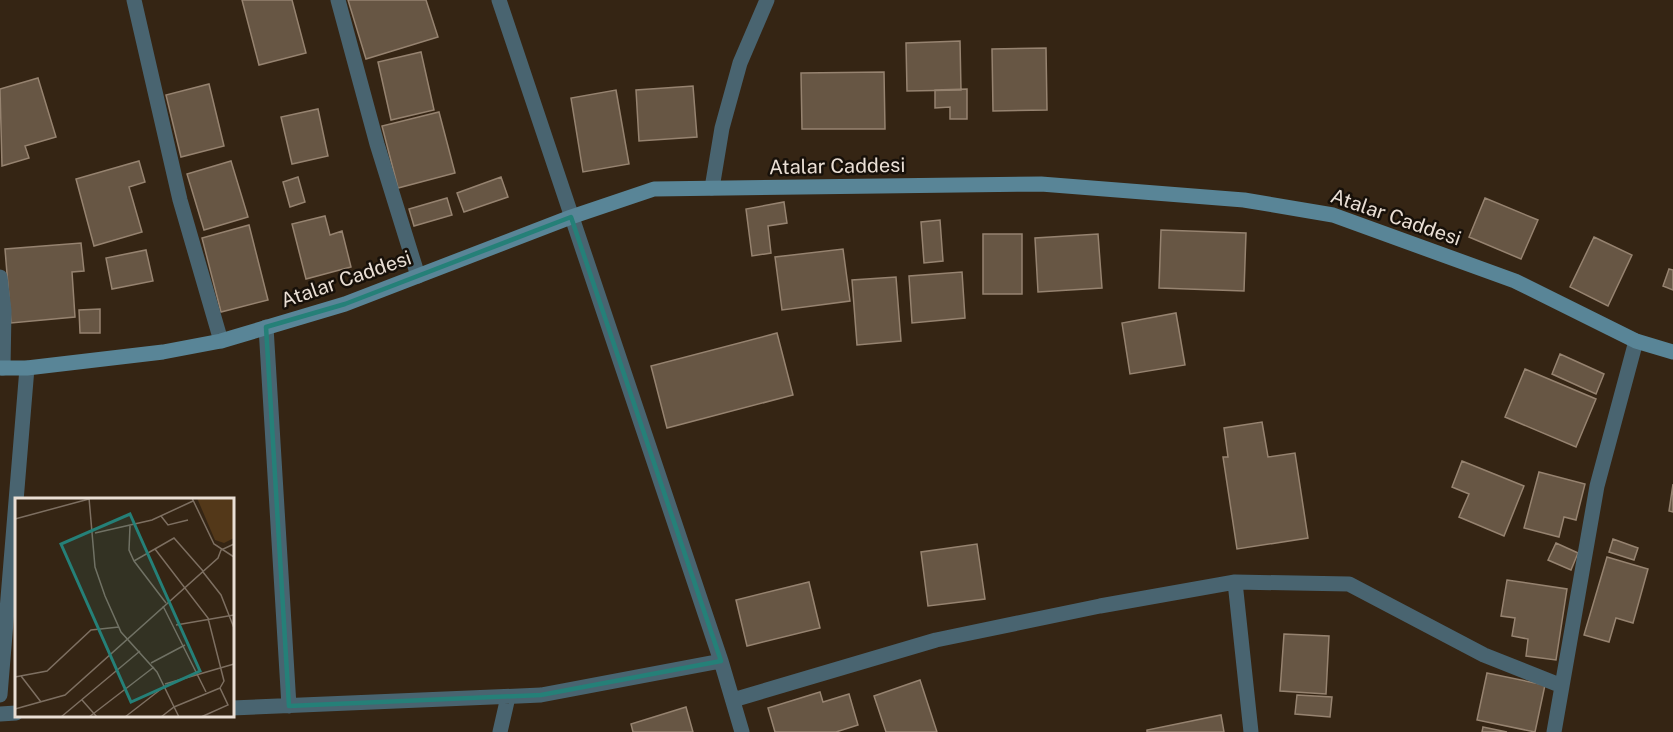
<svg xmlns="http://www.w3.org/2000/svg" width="1673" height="732" font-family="'Public Sans',sans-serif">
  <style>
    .building { fill: #675644; stroke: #968370; stroke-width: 1.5 }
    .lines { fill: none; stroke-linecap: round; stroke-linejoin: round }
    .street { stroke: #496470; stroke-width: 15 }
    .secondary { stroke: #598597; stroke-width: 15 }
    .marked { fill: none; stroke: #258078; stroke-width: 4.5; stroke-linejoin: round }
    .labels { text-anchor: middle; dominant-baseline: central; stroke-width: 5; stroke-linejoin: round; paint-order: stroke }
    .street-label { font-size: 20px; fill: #eadfd5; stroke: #171009 }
    .inset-road { fill: none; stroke: #7d6f61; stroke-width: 1.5 }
    .view { fill: #258078; fill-opacity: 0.15; stroke: #258078; stroke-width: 3 }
    .inset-edge { fill: none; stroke: #eadfd5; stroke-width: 3 }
  </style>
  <rect width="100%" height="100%" fill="#352514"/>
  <path class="building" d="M242 0H292L306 53 259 65Z
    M348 0H426L438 37 366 59Z
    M960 41 961 90 907 91 906 43Z
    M1046 48 1047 110 993 111 992 49Z
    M421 52 434 110 391 120 378 62Z
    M884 72 885 129H802L801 73Z
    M38 78 56 137 25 146 29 158 2 166 0 89Z
    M209 84 224 146 181 157 166 95Z
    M693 86 697 137 639 141 636 90Z
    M967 89V119H950V107L935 108V90Z
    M616 90 629 164 583 172 571 98Z
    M318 109 328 156 292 164 281 117Z
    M439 112 455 173 398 188 382 126Z
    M139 161 145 182 129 187 142 232 94 246 76 179Z
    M231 161 248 217 204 230 187 174Z
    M298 177 305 202 290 207 283 182Z
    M501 177 508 197 464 212 457 193Z
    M447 198 452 215 414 226 409 209Z
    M1485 198 1538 220 1521 259 1469 237Z
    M784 202 787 223 768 226 771 253 752 256 746 209Z
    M325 216 330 235 342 231 351 267 306 279 292 224Z
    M940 220 943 261 924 263 921 222Z
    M249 225 268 300 221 312 202 238Z
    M1161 230 1246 233 1244 291 1159 288Z
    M983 234H1022V294H983Z
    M1098 234 1102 288 1038 292 1035 238Z
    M1594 237 1632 255 1608 306 1570 287Z
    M81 243 84 271 72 272 75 317 11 323 5 249Z
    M843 249 850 301 782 310 775 257Z
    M146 250 153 281 112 289 106 258Z
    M1669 269 1673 270V290L1663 286Z
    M962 272 965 318 912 323 909 276Z
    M896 277 901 341 857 345 852 280Z
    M100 309V333H80L79 310Z
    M1176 313 1185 365 1130 374 1122 323Z
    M777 333 793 395 667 428 651 366Z
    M1560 354 1604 374 1596 394 1552 374Z
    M1525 369 1596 399 1576 447 1505 417Z
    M1262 422 1268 457 1295 453 1308 538 1237 549 1223 457H1228L1224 428Z
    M1462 461 1524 486 1504 536 1459 517 1469 494 1452 487Z
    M1539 472 1585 484 1576 520 1564 517 1559 537 1524 528Z
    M1673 484V512L1669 511Z
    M1613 539 1638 548 1634 560 1609 552Z
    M1556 543 1578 553 1571 570 1548 560Z
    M977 544 985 599 928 606 921 552Z
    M1607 557 1648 569 1633 623 1616 618 1609 642 1584 635Z
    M1507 580 1567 589 1556 660 1526 656 1528 639 1512 636 1515 618 1501 616Z
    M809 582 820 628 747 646 736 600Z
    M1284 634 1329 636 1326 694 1280 691Z
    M1487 673 1545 685 1535 732 1477 720Z
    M920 680 937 732H886L874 696Z
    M820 692 823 702 849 694 858 725 836 732H775L768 708Z
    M1297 695 1332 697 1330 717 1295 714Z
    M686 707 693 732H633L631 724Z
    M1221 715 1224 732H1147V730Z
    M1483 727 1507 732H1482Z"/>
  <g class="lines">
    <path class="street" d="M134 0 180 200 221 341
      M338 0 377 144 418 276
      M499 0 721 661 742 732
      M712 188 722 128 740 63 767 0
      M0 277 4 311 3 368
      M266 327 289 706
      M1235 582 1251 732
      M0 695 27 368
      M733 700 936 640 1100 606 1235 582 1349 584 1484 655 1562 686
      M232 708 541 695 721 661
      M0 714 16 713
      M500 732 508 697
      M1554 732 1597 486 1636 341"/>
    <path class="secondary" d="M0 368H27L163 352 221 341 345 304 571 217 654 189 1041 184 1244 200 1333 215 1515 281 1636 341 1673 352"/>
  </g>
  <path class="marked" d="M571 217 721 661 541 695 289 706 266 327 345 304Z"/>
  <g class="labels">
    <g class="street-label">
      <text transform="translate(837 166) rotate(-1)">Atalar Caddesi</text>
      <text transform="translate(1396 217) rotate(19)">Atalar Caddesi</text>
      <text transform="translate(346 279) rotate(-19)">Atalar Caddesi</text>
    </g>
  </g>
  <g transform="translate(15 498)">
    <rect width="219" height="219" fill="#352514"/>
    <path d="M182 0H219V40L209 45 200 42Z" fill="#533819"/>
    <path class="inset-road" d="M74 0 80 69 90 98 106 134 142 174 164 219M177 0 199 46 219 59M146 18 153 27 173 22M0 21 74 1M115 28 114 52 119 63 151 105M80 35 137 22 178 3M140 51 193 120 209 183 205 190M119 63 159 40 188 73M188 74 206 97 219 130M148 108 191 194M161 127 219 117M136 165 170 147M6 178 26 204M0 179 32 173 76 132 104 129M150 186 219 166M67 202 82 219M0 211 50 197 203 60 206 52 219 46M46 219 125 153M74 219 139 169M110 219 150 188M146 219 159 209 205 190 213 207 186 219"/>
    <path class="view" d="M115 16 185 173 116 204 46 46Z"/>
    <rect width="219" height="219" class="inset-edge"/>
  </g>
</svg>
